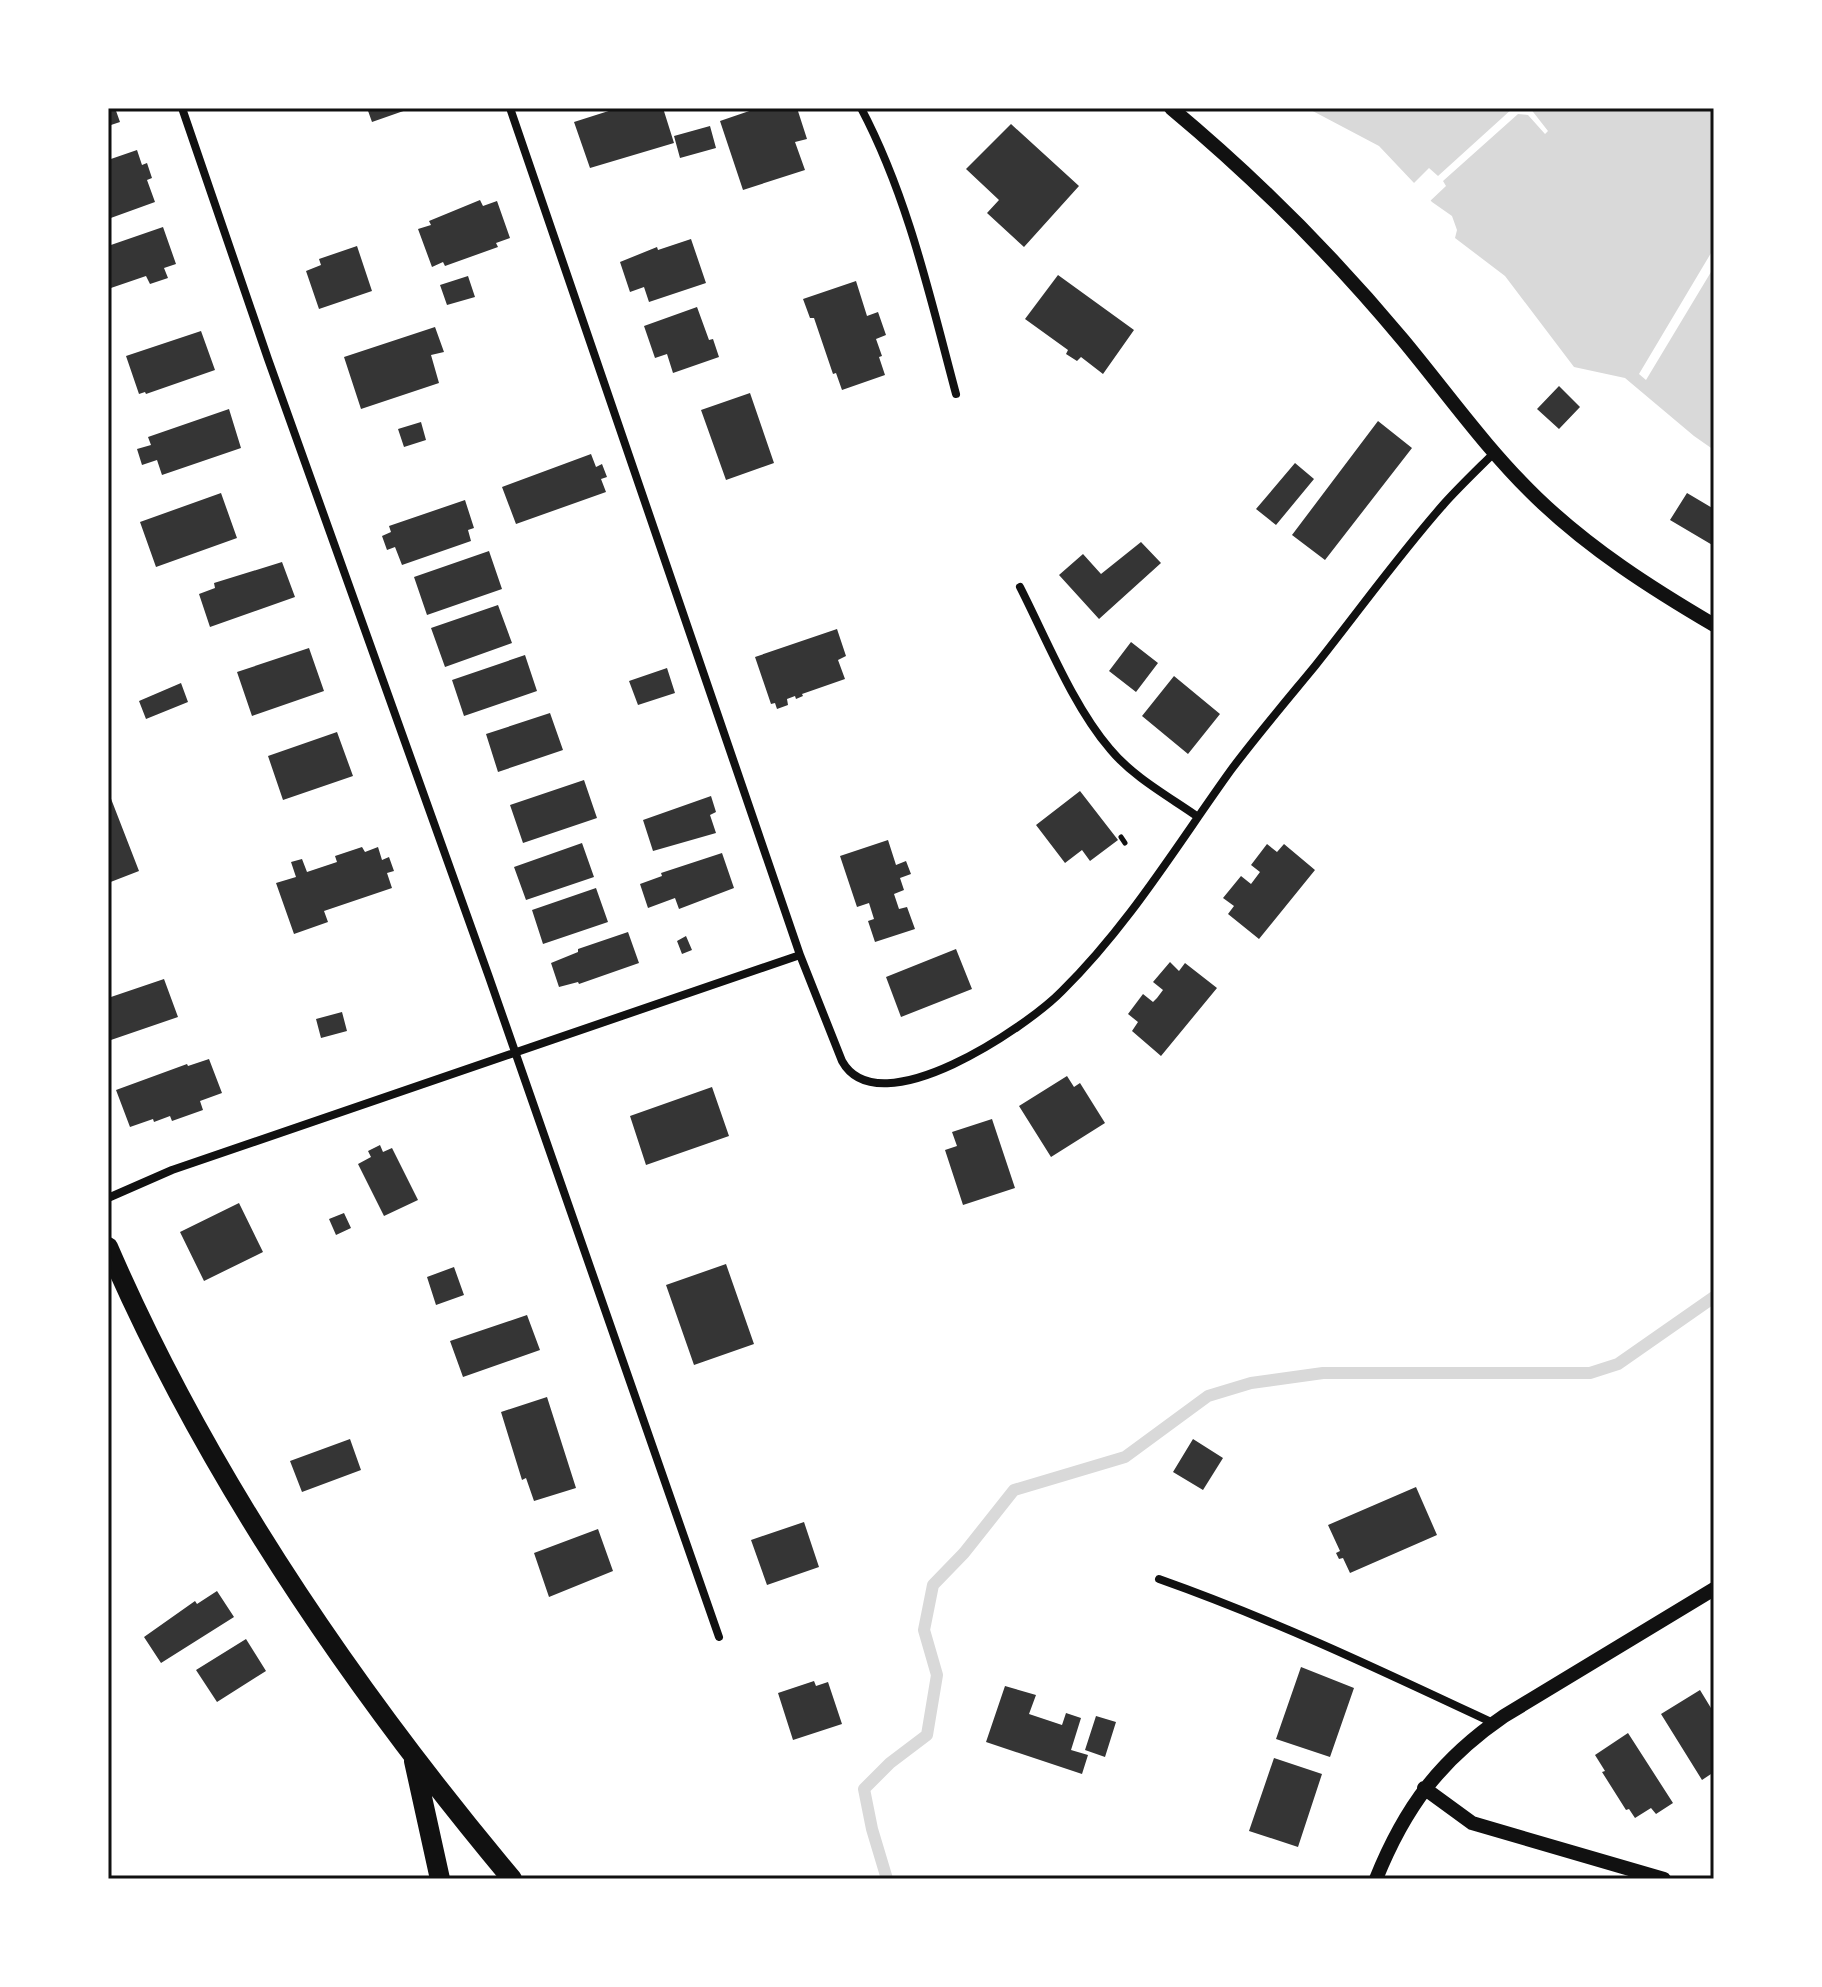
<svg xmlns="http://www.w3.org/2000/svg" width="1822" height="1987" font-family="Roboto,sans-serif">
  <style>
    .water { fill: #d9d9d9 }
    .pier { fill: #fff }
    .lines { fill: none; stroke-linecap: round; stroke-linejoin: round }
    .stream { stroke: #d9d9d9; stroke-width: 12 }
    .building { fill: #353535 }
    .path { stroke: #111; stroke-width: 5 }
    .minor { stroke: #111; stroke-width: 8 }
    .tertiary { stroke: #111; stroke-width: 14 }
    .primary { stroke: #111; stroke-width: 20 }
    .neatline { fill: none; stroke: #111; stroke-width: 3 }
  </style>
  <rect width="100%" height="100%" fill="#fff"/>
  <path class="water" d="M1307 108H1714V450L1694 436 1625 378 1574 367 1505 276 1455 238 1457 230 1452 216 1432 202 1379 146Z"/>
  <path class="pier" d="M1513 108H1530L1548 131 1545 134 1528 115 1518 114 1443 181 1446 186 1428 203 1411 186 1429 168 1438 176Z
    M1714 248V267L1646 380 1639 374Z"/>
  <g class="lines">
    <path class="stream" d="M887 1879 872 1829 864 1789 890 1763 927 1735 937 1675 924 1630 933 1585 964 1553 1014 1490 1125 1457 1208 1396 1251 1383 1323 1373H1590L1618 1364 1714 1297"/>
  </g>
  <path class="building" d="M108 108H115L120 122 108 126Z
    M367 108H412L372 122Z
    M618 108H663L674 143 590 168 574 122Z
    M758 108H797L807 139 795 142 805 170 743 190 720 121Z
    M1011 124 1079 186 1024 247 987 213 999 200 966 169Z
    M710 126 716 148 680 158 674 136Z
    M137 150 142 165 147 163 152 178 147 180 155 202 108 219V160Z
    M480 200 483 206 497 201 510 238 496 243 498 247 445 266 443 262 432 267 418 229 431 225 429 221Z
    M163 227 176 264 164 268 168 278 150 284 146 276 108 289V246Z
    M691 239 706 283 649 302 644 287 630 292 620 262 657 247 658 250Z
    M357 246 372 291 319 309 306 271 321 265 319 259Z
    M1058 275 1134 330 1103 374 1081 357 1077 361 1066 354 1068 350 1025 319Z
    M468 276 475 297 447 305 440 285Z
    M856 281 867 316 878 312 886 335 876 339 882 356 879 357 885 375 842 390 836 373 833 374 814 318H810L803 299Z
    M697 307 709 340 713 339 719 357 673 373 667 354 655 358 644 326Z
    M435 327 444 352 431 355 439 383 361 409 344 357Z
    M201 331 215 370 146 394 145 392 139 394 126 356Z
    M1559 386 1580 407 1559 429 1537 409Z
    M750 393 774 463 726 480 701 410Z
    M229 409 241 448 162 475 157 460 142 465 137 449 151 445 148 437Z
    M1378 421 1412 448 1325 560 1292 535Z
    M421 422 426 440 404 447 398 429Z
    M591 454 596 467 602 464 607 477 601 479 606 492 516 524 502 487Z
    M1295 463 1314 479 1276 525 1256 509Z
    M221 493 237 538 156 567 140 522Z
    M1687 493 1714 509V546L1670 520Z
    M465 500 474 528 468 530 471 541 402 565 395 547 387 550 382 536 391 532 389 526Z
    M1141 542 1161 563 1099 619 1059 575 1083 554 1101 574Z
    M489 551 502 589 427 615 414 577Z
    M282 562 295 597 210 627 199 594 215 588 214 583Z
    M498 605 512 643 445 667 431 628Z
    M837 629 846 656 838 660 845 679 802 694 803 696 796 699 795 696 787 699 788 705 777 709 775 703 771 704 755 657Z
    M1131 642 1158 663 1136 692 1109 671Z
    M309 648 324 691 252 716 237 672Z
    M525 655 537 691 464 716 452 680Z
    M667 668 675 693 638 705 629 681Z
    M1174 676 1220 714 1188 754 1142 716Z
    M181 683 188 702 146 719 139 701Z
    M550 713 563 750 498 772 486 734Z
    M337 732 353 776 283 800 268 756Z
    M584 780 597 818 523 843 510 805Z
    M108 791 139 871 108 883Z
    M1080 791 1118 840 1090 861 1082 850 1065 863 1036 825Z
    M711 796 716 812 710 815 716 833 653 851 643 820Z
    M888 840 896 865 906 861 911 874 900 878 904 890 894 894 899 909 907 907 915 929 875 942 868 921 874 919 869 903 857 907 840 856Z
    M582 843 594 877 526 900 514 867Z
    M1267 844 1277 852 1284 844 1315 870 1259 939 1228 914 1234 906 1223 898 1241 876 1251 884 1260 872 1251 865Z
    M362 847 365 852 378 847 382 860 389 857 394 871 387 873 392 888 324 911 328 922 294 934 276 883 296 877 291 862 302 859 307 872 337 862 335 856Z
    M722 853 734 888 679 909 675 898 648 908 640 884 662 876 661 873Z
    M596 888 608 922 543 944 532 910Z
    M628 932 639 963 579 984 578 982 559 987 551 963 578 952V949Z
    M686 936 692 950 682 954 677 941Z
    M956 949 972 989 901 1017 886 977Z
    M1170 962 1179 971 1185 963 1217 988 1161 1056 1132 1031 1138 1022 1128 1014 1143 994 1153 1002 1157 998 1163 990 1153 982Z
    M164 979 178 1017 108 1041V998Z
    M342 1012 347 1031 321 1038 316 1019Z
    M209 1059 222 1093 200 1101 203 1110 172 1121 170 1116 154 1122 153 1119 130 1127 116 1090 187 1064 188 1066Z
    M1067 1076 1074 1087 1080 1083 1105 1123 1051 1157 1019 1106Z
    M712 1087 729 1136 646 1165 630 1116Z
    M992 1119 1015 1188 963 1205 945 1150 957 1146 952 1132Z
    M380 1145 383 1152 392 1148 418 1200 384 1216 358 1164 371 1157 368 1151Z
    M239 1203 263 1252 204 1281 180 1232Z
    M344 1213 351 1228 336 1235 329 1219Z
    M726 1264 754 1344 694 1365 666 1285Z
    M454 1267 464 1295 436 1305 427 1277Z
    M527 1315 540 1350 463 1377 450 1341Z
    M547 1397 576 1488 534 1501 526 1478 522 1480 501 1412Z
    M350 1439 361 1470 302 1492 290 1461Z
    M1193 1439 1223 1458 1203 1490 1173 1472Z
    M1416 1487 1437 1535 1350 1573 1343 1558 1339 1559 1336 1553 1340 1551 1328 1525Z
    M804 1522 819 1567 767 1585 751 1540Z
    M598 1529 613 1571 549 1597 534 1553Z
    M217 1591 234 1617 161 1663 144 1637 195 1601 197 1604Z
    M246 1639 266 1671 217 1702 196 1670Z
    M1301 1667 1354 1688 1330 1757 1276 1739Z
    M814 1681 816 1686 828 1682 842 1724 793 1740 778 1693Z
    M1005 1686 1036 1695 1029 1714 1062 1725 1066 1713 1081 1718 1071 1750 1088 1755 1082 1774 986 1742Z
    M1700 1690 1714 1713V1772L1702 1780 1661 1714Z
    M1096 1716 1116 1722 1105 1757 1085 1750Z
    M1628 1733 1673 1803 1656 1814 1651 1808 1635 1818 1629 1809 1626 1810 1602 1772 1605 1771 1595 1755Z
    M1274 1758 1322 1774 1298 1847 1249 1831Z"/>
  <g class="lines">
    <path class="path" d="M1121 837 1125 843"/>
    <path class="minor" d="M182 108 268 359 489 977 719 1637
      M510 108 800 955
      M861 108C908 197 930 297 956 394
      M1020 587C1046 638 1073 706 1110 749 1133 777 1168 796 1198 817
      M108 1198 172 1170 800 955 842 1061C879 1128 1028 1026 1062 991 1129 925 1177 845 1231 770 1258 734 1287 700 1315 666 1358 612 1398 556 1443 505 1459 487 1477 470 1494 453
      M1159 1579C1275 1620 1382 1671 1493 1723"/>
    <path class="tertiary" d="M1171 108C1255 178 1333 256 1403 340 1447 393 1487 450 1537 498 1590 549 1651 588 1714 625
      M1424 1788 1472 1823 1664 1879
      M1376 1879C1405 1807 1440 1760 1504 1716L1714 1589"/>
    <path class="primary" d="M108 1247C207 1476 353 1689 512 1879
      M414 1761 440 1879"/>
  </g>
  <rect width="1822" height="1987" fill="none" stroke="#ffffff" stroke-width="220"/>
  <rect x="110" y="110" width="1602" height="1767" class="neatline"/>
</svg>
